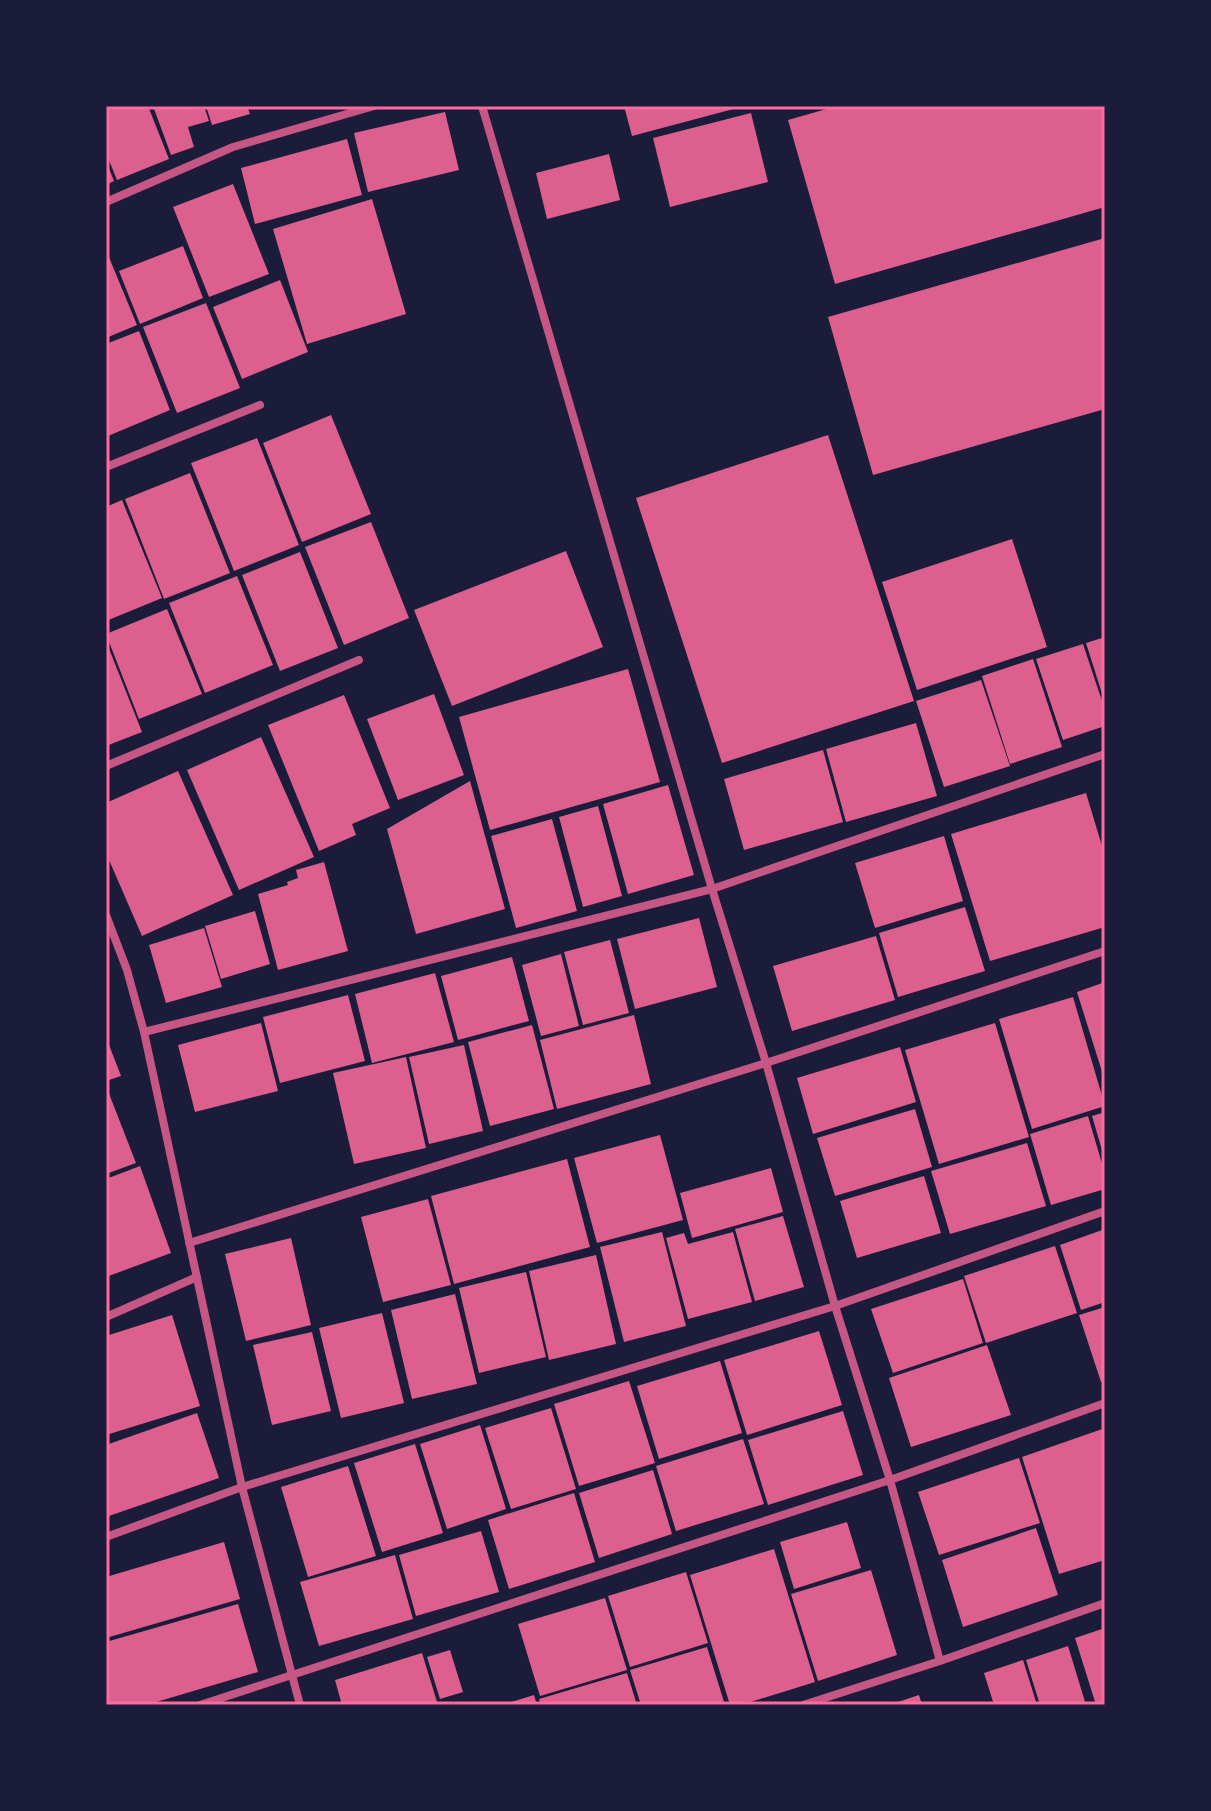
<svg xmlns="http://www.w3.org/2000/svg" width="1211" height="1811" font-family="Mulish,sans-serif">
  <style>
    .building { fill: #dd5f8e }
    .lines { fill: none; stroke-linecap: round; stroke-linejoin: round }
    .minor { stroke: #c65784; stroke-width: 8 }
    .neatline { fill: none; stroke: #ff6b9d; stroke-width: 3 }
  </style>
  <rect width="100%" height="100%" fill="#1b1b3a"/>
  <path class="building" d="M106 106H148L169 159 117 180 106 153Z
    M153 106H204L209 121 188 127 194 147 171 155Z
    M206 106H247L250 114 212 125Z
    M624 106H741V107L632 136Z
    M837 106H1105V207L835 284 788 120Z
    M445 112 459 170 368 192 354 133Z
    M751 113 768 182 670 207 653 138Z
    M347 139 362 195 255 224 241 168Z
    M609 154 620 200 547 219 536 173Z
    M106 161 114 181 106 185Z
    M233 184 269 274 209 297 173 207Z
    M372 199 406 314 307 344 273 229Z
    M1105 238V409L873 475 828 317Z
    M183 246 203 298 140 324 119 271Z
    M106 250 137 325 106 338Z
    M280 280 308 352 242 379 213 307Z
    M206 303 240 388 177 413 143 327Z
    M139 331 170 410 108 436 106 432V344Z
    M331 415 371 514 302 542 263 443Z
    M828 435 914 701 722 763 636 498Z
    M257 438 299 545 234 571 191 463Z
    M190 473 230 573 164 599 125 499Z
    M122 500 162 598 106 621V507Z
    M371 522 409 618 344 645 305 547Z
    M1012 539 1047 647 917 690 882 582Z
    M566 551 603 647 452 706 414 610Z
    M300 552 338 648 280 671 242 575Z
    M237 576 273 665 205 693 169 603Z
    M167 609 202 694 139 719 106 634Z
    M1105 637V700H1104L1086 643Z
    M106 641 142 732 106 746Z
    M1083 644 1105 710V726L1063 740 1036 659Z
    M1033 659 1062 747 1010 764 982 676Z
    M628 669 660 782 490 830 459 717Z
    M981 680 1010 766 944 787 916 701Z
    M434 694 464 775 398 800 367 719Z
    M344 695 390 808 352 824 356 835 319 851 268 725Z
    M916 723 937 796 846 822 826 749Z
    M261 737 314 857 239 890 187 770Z
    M823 750 843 822 744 850 724 779Z
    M178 771 233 895 142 936 106 853V803Z
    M470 781 505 909 416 934 387 829Z
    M668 785 694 875 628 894 603 804Z
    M1086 793 1105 856V927L990 961 951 834Z
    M598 806 622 896 583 907 559 817Z
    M552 819 577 911 516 928 491 836Z
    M944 836 963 901 875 928 855 863Z
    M324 862 348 951 278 970 258 894 288 885 287 882 298 878 296 870Z
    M965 907 985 971 898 997 879 933Z
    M255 911 270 964 221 979 205 926Z
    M699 918 717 987 635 1009 617 939Z
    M204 928 222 987 166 1003 149 945Z
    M876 936 895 1000 792 1031 773 966Z
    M610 940 629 1013 583 1025 564 952Z
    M561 954 579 1026 541 1036 522 965Z
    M512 957 529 1021 458 1040 441 976Z
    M435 973 454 1042 372 1063 355 994Z
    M1105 982V1078H1104L1077 992Z
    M348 995 365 1061 280 1083 263 1017Z
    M1073 997 1105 1106 1032 1129 999 1019Z
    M634 1015 651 1084 557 1109 540 1040Z
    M261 1023 278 1091 195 1112 178 1045Z
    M995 1023 1029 1137 939 1164 905 1050Z
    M532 1025 554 1109 490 1126 468 1042Z
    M106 1037 121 1076 106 1081Z
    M464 1045 483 1131 429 1144 409 1057Z
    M900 1047 916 1102 813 1134 797 1078Z
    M406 1057 426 1148 354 1164 333 1073Z
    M108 1091 136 1163 106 1174V1092Z
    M915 1109 932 1167 835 1196 817 1138Z
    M1105 1112V1157H1104L1092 1116Z
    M1088 1116 1105 1174V1189L1051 1205 1030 1134Z
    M660 1135 683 1220 597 1243 574 1158Z
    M1027 1143 1046 1206 950 1234 931 1171Z
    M567 1159 590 1247 454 1284 431 1196Z
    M140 1166 171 1253 106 1277V1179Z
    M771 1168 783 1212 692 1238 680 1193Z
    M924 1176 941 1233 857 1258 840 1201Z
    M428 1199 451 1285 383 1302 361 1217Z
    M783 1216 804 1287 755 1301 735 1229Z
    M1105 1229V1302L1081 1310 1060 1245Z
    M662 1232 686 1326 624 1342 600 1247Z
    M733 1232 752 1302 688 1319 666 1238 684 1233 688 1244Z
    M291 1238 311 1325 246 1341 225 1254Z
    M1055 1246 1077 1313 986 1343 964 1276Z
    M596 1255 616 1344 549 1360 529 1271Z
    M526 1272 546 1357 479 1373 459 1288Z
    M963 1279 983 1343 893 1373 871 1309Z
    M455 1294 477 1384 412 1399 391 1310Z
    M1105 1307V1381L1101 1382 1079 1315Z
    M382 1313 404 1403 341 1418 319 1328Z
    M172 1315 200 1406 106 1435V1336Z
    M819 1331 842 1405 747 1435 724 1360Z
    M312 1332 331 1411 272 1425 253 1345Z
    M987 1345 1011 1415 911 1447 889 1378Z
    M720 1361 742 1433 659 1459 637 1386Z
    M629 1381 655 1463 579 1486 554 1404Z
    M551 1408 576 1489 511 1509 485 1428Z
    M843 1411 863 1475 768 1505 748 1440Z
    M197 1413 219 1478 106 1517V1445Z
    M480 1425 506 1509 447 1529 420 1444Z
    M1105 1428V1560L1059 1574 1022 1457Z
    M743 1439 764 1504 676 1531 656 1466Z
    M415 1444 443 1533 382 1552 354 1463Z
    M1019 1458 1040 1523 939 1555 918 1492Z
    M348 1466 376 1556 308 1577 281 1487Z
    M653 1470 672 1534 599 1558 579 1493Z
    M574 1493 595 1562 509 1589 488 1520Z
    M847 1522 861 1568 794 1589 780 1542Z
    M1036 1528 1058 1595 963 1627 942 1560Z
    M481 1531 499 1592 416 1616 399 1555Z
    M224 1542 240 1599 106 1638V1577Z
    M774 1549 815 1682 741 1705H730L690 1575Z
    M395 1555 413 1619 319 1646 300 1582Z
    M871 1570 897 1655 818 1681 791 1594Z
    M686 1572 708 1643 630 1667 608 1596Z
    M605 1598 627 1670 540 1696 518 1624Z
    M238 1604 258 1672 146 1705H106V1642Z
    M1105 1628V1703L1096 1705 1075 1638Z
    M1068 1646 1086 1705H1040L1026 1660Z
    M707 1647 725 1705H641L630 1670Z
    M450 1650 463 1692 440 1699 427 1657Z
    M422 1653 438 1705H342L335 1680Z
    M1023 1660 1037 1705H994L984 1673Z
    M627 1673 637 1705H541L539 1699Z
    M534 1695 537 1705H506L505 1704Z
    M919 1695 922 1705H892V1704Z"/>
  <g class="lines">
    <path class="minor" d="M482 106 712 889 766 1063 835 1306 890 1480 940 1661
      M106 202 233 147 374 106
      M106 467 260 405
      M106 766 359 660
      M106 915 127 970 144 1032 242 1487 300 1705
      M144 1032 712 889 1105 754
      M189 1243 766 1063 1105 951
      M106 1317 197 1277
      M106 1537 242 1487 835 1306 1105 1211
      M200 1705 890 1480 1105 1403
      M803 1705 940 1661 1105 1603"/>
  </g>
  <rect width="1211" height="1811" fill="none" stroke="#1b1b3a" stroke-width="216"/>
  <rect x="108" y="108" width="995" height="1595" class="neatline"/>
</svg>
